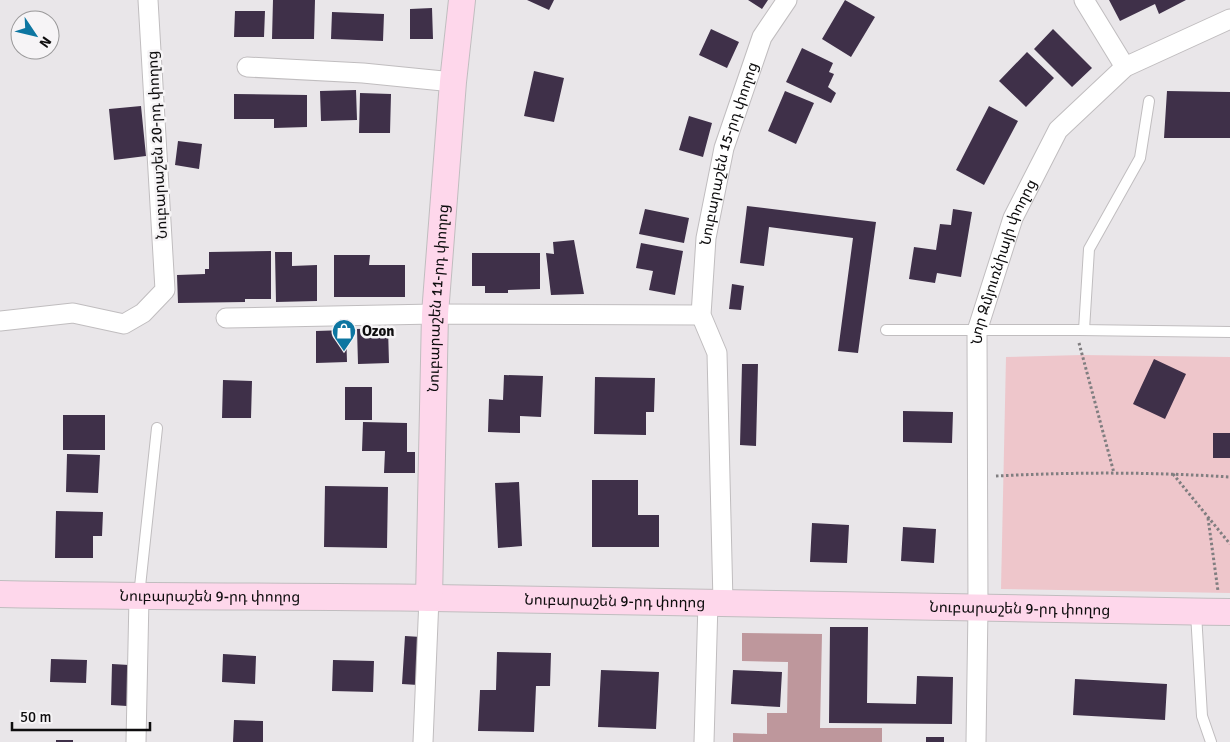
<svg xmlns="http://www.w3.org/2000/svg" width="1230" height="742" font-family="Signika,'Noto Sans Armenian',sans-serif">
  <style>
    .green { fill: #eec6cb }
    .forest { fill: #be979c }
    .building { fill: #3f3049 }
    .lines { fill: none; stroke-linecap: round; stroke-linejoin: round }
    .lane-casing { stroke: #c0bdbf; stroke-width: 12 }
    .street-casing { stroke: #c0bdbf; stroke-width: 21 }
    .secondary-casing { stroke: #c0bdbf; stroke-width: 28 }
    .path { stroke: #807e80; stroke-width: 3; stroke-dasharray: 2.5 2.5; stroke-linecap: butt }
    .lane { stroke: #fff; stroke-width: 10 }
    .street { stroke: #fff; stroke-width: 19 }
    .secondary { stroke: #fed7eb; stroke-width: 26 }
    .labels { text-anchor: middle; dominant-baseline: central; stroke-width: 5; stroke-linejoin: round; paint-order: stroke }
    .street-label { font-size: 15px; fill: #0e0d0e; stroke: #f6f4f6 }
    .poi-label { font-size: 15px; font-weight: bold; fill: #0e0d0e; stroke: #f6f4f6; text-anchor: start }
  </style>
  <rect width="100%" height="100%" fill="#e9e6e9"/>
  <path class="green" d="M1082 355 1230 357V593L1001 589 1006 357Z"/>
  <path class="forest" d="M742 633 822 634 820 728H882V742H733V733L767 734V713H787L788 662 742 661Z"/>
  <path class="building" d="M273 0H315L314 39H272Z
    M527 0H554L549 10Z
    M748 0H768L762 9Z
    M845 0 875 17 851 57 822 39Z
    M1109 0H1186L1159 14 1155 4 1120 21Z
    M432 8 433 39H410V9Z
    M235 11H265L264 37H234Z
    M332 12 384 14 383 41 331 39Z
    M711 29 739 42 727 68 699 55Z
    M1053 29 1092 68 1072 87 1034 49Z
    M802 48 833 63 829 72 834 74 828 87 836 93 831 103 786 82Z
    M1027 52 1054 78 1026 107 999 81Z
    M534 71 564 78 554 122 524 116Z
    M356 90 357 120 321 121 320 91Z
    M785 91 814 103 796 144 768 131Z
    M1167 91 1230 92V138H1164Z
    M360 93 391 94 390 133H359Z
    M234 94 307 95V127L274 128V119H234Z
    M141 106 146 156 114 160 109 109Z
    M989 106 1018 121 984 185 956 170Z
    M689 116 712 123 703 157 679 150Z
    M178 141 202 144 199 169 175 165Z
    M747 206 876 222 858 353 838 351 853 238 769 227 764 266 740 263Z
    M645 209 689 218 684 243 639 234Z
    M953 209 972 212 961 277 937 273 935 283 909 279 914 247 936 250 940 224 951 225Z
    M574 240 584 294 551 295 546 253 554 254 553 242Z
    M641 243 683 251 675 295 649 290 653 271 636 268Z
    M271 251V299H245V302L178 303 177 275 205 274V269H209V252Z
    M275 252H292V266L317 265V301L276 302Z
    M472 253H540V289L508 290V293H485V286H472Z
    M334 255H370L369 265H405V297H334Z
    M732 284 744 286 741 310 729 309Z
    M388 328 389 363 358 364 357 329Z
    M346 330 347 362 316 363V331Z
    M1154 359 1186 374 1165 419 1133 404Z
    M742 364H758L756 446 740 445Z
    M504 375 543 376 541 417 520 416V433L488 432 489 399 503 400Z
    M595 377 655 378 654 412H646V435L594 434Z
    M223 380 252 381 251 418H222Z
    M345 387H372V420H345Z
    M903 411 953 412 952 443 903 442Z
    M63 415H105V450H63Z
    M363 422 407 423V452H415V473H384L385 451H362Z
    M1213 433H1230V458H1213Z
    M67 454 100 455 98 493 66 492Z
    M592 480H638V515H659V547H592Z
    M519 482 522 546 498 548 495 483Z
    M325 486 388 487 387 548 324 547Z
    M56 511 103 512 102 536H93V558H55Z
    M812 523 849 525 847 563 810 562Z
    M903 527 936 529 934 563 901 561Z
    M830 627H868L867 703 916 704 917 676 953 677 952 724 829 723Z
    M405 636 421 637 418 685 402 684Z
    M497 652 551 653 550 686H536L534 732 478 731 480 690H496Z
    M223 654 256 656 255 684 222 682Z
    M51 659 87 660 86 683 50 682Z
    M333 660 374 661 373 692 332 691Z
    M112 664 129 665 127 706 111 705Z
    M601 670 659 672 656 729 598 727Z
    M733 670 782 672 780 707 731 704Z
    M1075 679 1167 684 1165 720 1073 715Z
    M234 720 263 721V742H233Z
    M926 737H944V742H926Z
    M56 740H73V742H56Z"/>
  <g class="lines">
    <g class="lane-casing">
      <path id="lane" d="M886 330H1079L1230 332
        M1084 330 1089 249 1140 158 1149 101
        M139 596 157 428
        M1196 613 1202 716 1211 742"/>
    </g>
    <g class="street-casing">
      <g id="street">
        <path d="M1084 0 1125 67"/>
        <path d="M247 67 363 73 453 82"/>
        <path d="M226 318 435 314 701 315"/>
        <path d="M0 321 73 313 124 324 143 313 165 290 148 0"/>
        <path id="s1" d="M723 602 717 353 701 315 706 238 724 148 762 37 787 0"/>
        <path d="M136 742 139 597"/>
        <path d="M423 742 429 598"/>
        <path d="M704 742 708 602"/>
        <path id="s2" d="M976 742 978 608 977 331 1013 218 1058 130 1125 67 1230 19"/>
      </g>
    </g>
    <g class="secondary-casing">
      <g id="secondary">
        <path id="s3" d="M0 594C144 597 288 596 433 598 698 602 964 608 1230 612"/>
        <path id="s4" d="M429 598 435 314 453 82 462 0"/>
      </g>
    </g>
    <path class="path" d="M1079 343 1114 473
      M1173 474 1230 544
      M996 476C1074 472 1152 472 1230 477
      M1208 518 1218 591"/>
    <use href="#lane" class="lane"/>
    <use href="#street" class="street"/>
    <use href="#secondary" class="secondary"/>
  </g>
  <defs>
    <g id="shop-pin" transform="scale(1.25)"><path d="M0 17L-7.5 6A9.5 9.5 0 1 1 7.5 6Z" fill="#0d76a1" stroke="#f6f4f6"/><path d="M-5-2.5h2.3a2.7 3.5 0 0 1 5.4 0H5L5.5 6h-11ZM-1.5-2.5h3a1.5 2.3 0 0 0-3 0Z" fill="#fff"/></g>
  </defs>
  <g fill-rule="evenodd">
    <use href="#shop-pin" x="344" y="331"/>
  </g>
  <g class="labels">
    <g class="street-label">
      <text transform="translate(157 145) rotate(-93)">Նուբարաշեն 20-րդ փողոց</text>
      <text stroke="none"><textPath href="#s1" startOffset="455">Նուբարաշեն 15-րդ փողոց</textPath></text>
      <text stroke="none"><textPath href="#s2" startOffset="485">Նոր Զմյուռնիայի փողոց</textPath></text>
      <text stroke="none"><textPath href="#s4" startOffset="300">Նուբարաշեն 11-րդ փողոց</textPath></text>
      <text stroke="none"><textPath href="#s3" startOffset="210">Նուբարաշեն 9-րդ փողոց</textPath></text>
      <text stroke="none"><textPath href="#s3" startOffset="615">Նուբարաշեն 9-րդ փողոց</textPath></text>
      <text stroke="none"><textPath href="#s3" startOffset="1020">Նուբարաշեն 9-րդ փողոց</textPath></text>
    </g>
    <g class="poi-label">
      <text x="362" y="331">Ozon</text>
    </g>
  </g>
  <g transform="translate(35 35) rotate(125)"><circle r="24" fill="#f6f4f6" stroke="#999899"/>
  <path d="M0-4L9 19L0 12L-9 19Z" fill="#0d76a1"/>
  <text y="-8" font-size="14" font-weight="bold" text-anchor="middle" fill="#0e0d0e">N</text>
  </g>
  <path d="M12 722v8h138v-8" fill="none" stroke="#0e0d0e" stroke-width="2.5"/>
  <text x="20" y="722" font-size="15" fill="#0e0d0e" stroke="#f6f4f6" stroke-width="4" paint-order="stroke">50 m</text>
</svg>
